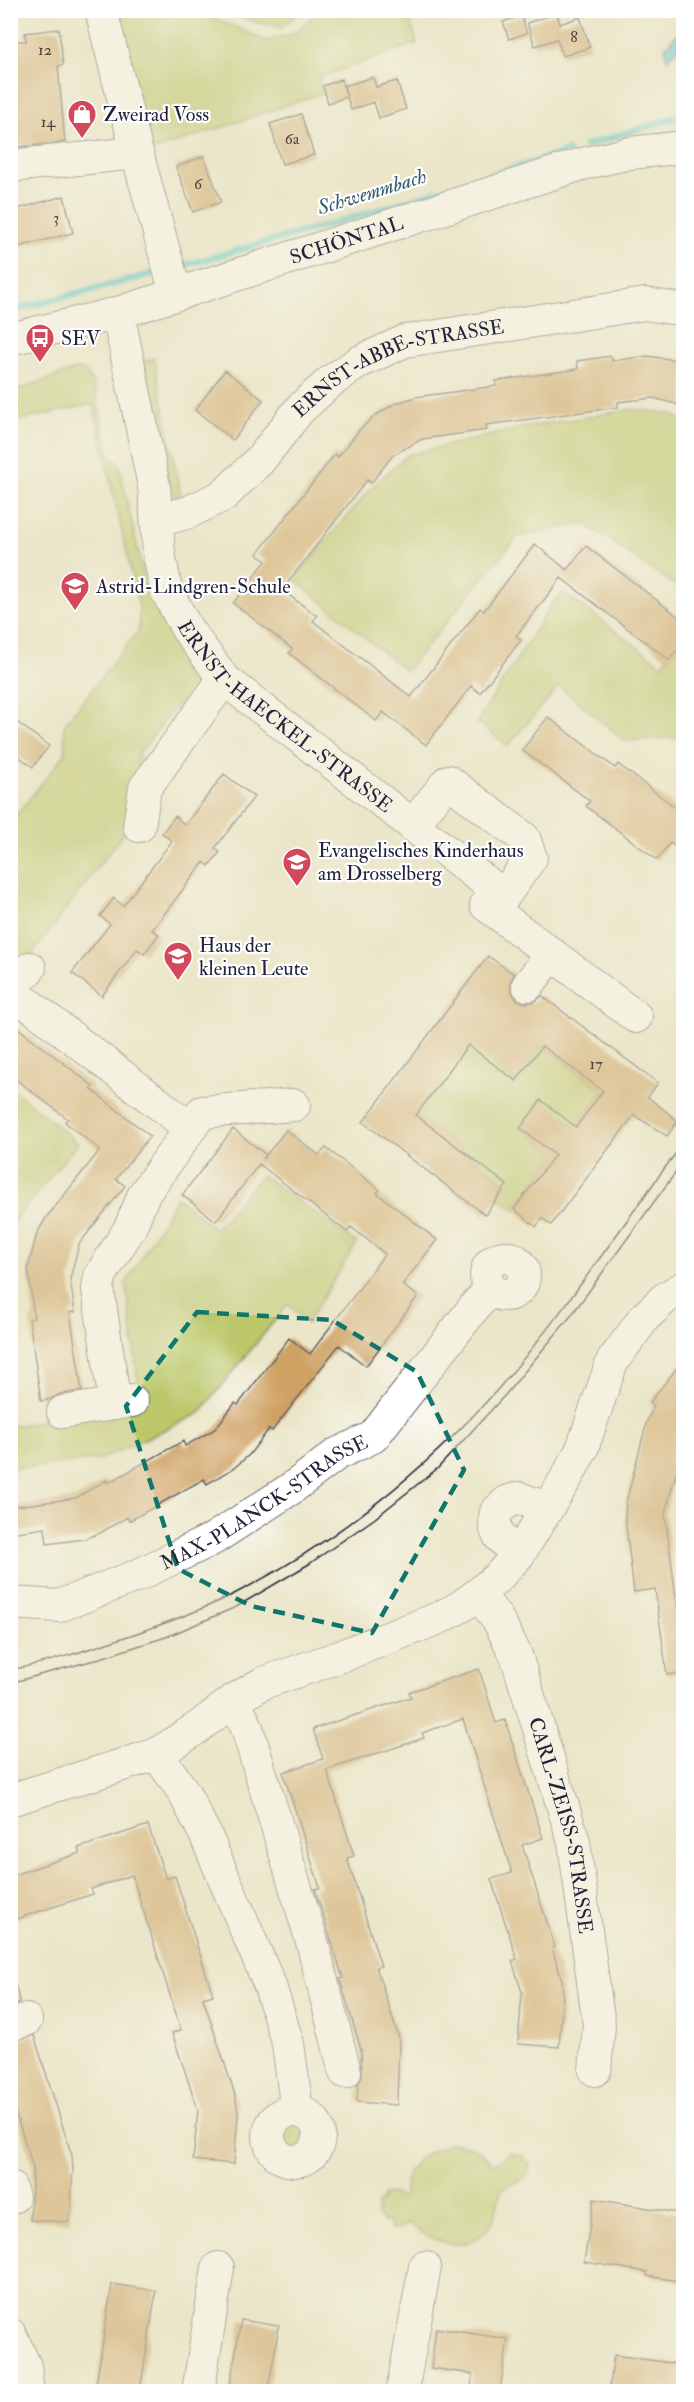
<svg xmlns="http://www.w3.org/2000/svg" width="694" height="2402" font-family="'IM FELL Double Pica',serif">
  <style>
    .green { fill: #bbc769; stroke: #6e7452; stroke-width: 1.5 }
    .water { fill: #5bc8d1; stroke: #3e7586; stroke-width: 1.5 }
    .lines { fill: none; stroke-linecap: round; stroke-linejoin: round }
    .stream { stroke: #5bc8d1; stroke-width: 7 }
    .building { fill: #cfa162 }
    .minor-casing { stroke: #68676d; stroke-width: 34 }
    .minor { stroke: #fff; stroke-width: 32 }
    .tram { stroke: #22223b; stroke-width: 1.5 }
    .marked { fill: none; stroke: #0f766e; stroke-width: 4.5; stroke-dasharray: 12 8; stroke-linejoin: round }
    .labels { text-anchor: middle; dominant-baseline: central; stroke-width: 4.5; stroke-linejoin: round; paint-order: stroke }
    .number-label { font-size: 16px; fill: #4d4245 }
    .poi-label { font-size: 20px; fill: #22223b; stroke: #fff; text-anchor: start }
    .street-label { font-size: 20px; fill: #22223b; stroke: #fff }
    .water-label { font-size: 21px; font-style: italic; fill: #365c70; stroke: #fff }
  </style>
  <rect width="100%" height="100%" fill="#fff"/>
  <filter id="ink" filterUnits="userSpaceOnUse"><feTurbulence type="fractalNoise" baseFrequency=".0167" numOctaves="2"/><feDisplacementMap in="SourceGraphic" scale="12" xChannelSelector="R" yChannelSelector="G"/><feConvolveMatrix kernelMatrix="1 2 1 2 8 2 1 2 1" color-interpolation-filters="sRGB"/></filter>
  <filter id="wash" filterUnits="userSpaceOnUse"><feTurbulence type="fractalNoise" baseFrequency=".008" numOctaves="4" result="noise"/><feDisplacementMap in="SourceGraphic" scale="24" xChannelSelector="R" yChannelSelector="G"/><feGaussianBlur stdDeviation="1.35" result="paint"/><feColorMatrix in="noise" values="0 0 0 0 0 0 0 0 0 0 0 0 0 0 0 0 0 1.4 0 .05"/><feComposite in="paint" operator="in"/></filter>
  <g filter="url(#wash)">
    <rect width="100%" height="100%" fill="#ebe6c9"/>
    <path class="green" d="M118 11H198L267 41 294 33 319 11H407L417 43 318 78 323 93 152 151Z
      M227 11H302L281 27 254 22Z
      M154 358 182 500 173 495 168 487 144 361Z
      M78 369 84 370 93 383 110 457 119 464 144 578C159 617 180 652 207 684L190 714 178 704 137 756 148 766 133 821 24 965 11 970 10 952 16 943 10 940 11 822 65 754 64 725 139 630V607L93 404 11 422V392Z
      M633 409 672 414 683 422V591L584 523 517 537 406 671 294 579 371 488 407 455 527 427Z
      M564 593 662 665 683 631V737L625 741 559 686 508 746 477 722 554 601Z
      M495 1009 492 1063 515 1081 542 1046 603 1091 576 1127 541 1101 555 1155 514 1209 498 1198 507 1184 438 1132 413 1118Z
      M11 1088 78 1143 11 1224Z
      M262 1175 357 1243 307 1323 288 1304 199 1414 101 1459 11 1469V1426L141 1407 126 1283 177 1197 215 1229Z
      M279 2137a14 14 0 1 1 28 0a14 14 0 1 1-28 0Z
      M451 2143C472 2145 480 2148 493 2165L509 2153 521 2155 530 2164 527 2177 501 2190C498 2202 496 2220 487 2230 462 2256 431 2241 408 2223L399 2230H390L389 2222H383L377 2215V2203L381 2202 384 2195 394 2194 398 2197 405 2194C402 2164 425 2152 451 2143Z"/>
    <path class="water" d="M683 28V44L667 60 665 47Z"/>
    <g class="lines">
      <path class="stream" d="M585 146 674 118
        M185 265 338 222 568 151
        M10 311 156 273"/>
    </g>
    <g id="blocks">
      <path class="building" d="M557 13 560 24 580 17 590 47 563 56 557 39 535 46 527 23Z
        M521 16 527 33 509 39 503 22Z
        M59 29 63 65 58 66 65 142 10 148V41H26L25 33Z
        M373 77 376 87 397 81 406 109 379 118 374 102 351 110 344 86Z
        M341 79 347 97 328 103 323 86Z
        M301 114 314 155 282 164 270 124Z
        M204 156 221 202 193 212 176 167Z
        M64 196 73 233 10 249V211Z
        M611 356 612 361 647 356 684 361V406L653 398 618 402V407L486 425 487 430 422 439 393 455 371 483 367 480 282 590 317 616 313 621 411 697 480 608 484 611 535 544 567 570 586 546 684 621V642L669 660 561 578 516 636 521 640 480 693 471 686 426 745 383 712 376 721 289 653 292 649 233 603 266 561 257 554 335 454 338 457 360 429 376 415 396 403 416 397 496 386V381L578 369 577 361Z
        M225 370 263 400 233 440 195 410Z
        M10 717 49 746 33 767 10 750Z
        M548 717 615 768 618 764 684 814V853L670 843 657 860 586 806 590 801 522 750Z
        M224 774 254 797 215 848 220 852 209 866 204 862 152 930 159 934 144 954 137 949 102 996 72 973 110 924 100 916 114 898 123 906 172 841 162 833 175 816 185 825Z
        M488 956 514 974 510 982 511 991 517 1000 526 1003 534 1002 542 996 658 1083 648 1097 678 1121 667 1136 634 1115 551 1225 542 1218 536 1227 514 1209 555 1155 520 1128 541 1100 576 1127 603 1091 542 1046 516 1081 468 1045 416 1115 507 1185 485 1215 363 1122Z
        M10 1022 93 1086 91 1089 150 1136 116 1179 125 1186 79 1244 70 1279 75 1312H70L82 1391 60 1394 51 1399 41 1401 29 1319 34 1318 28 1268 37 1233 46 1218 100 1150 65 1122 68 1119 10 1075Z
        M233 1129 266 1155 263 1159 286 1130 319 1155 326 1148 380 1190 377 1193 437 1240 402 1285 418 1296 366 1366 339 1345 272 1431 269 1429 249 1455 234 1468 207 1484 204 1479 129 1521 127 1517 100 1533 84 1539 47 1544 45 1528 10 1533V1507L76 1498 106 1480 108 1483 183 1441 185 1446 215 1429 235 1403 238 1405 289 1338 310 1354 385 1254 351 1227 347 1232 259 1164 216 1221 182 1195Z
        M684 1359V1445L665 1513 677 1606 684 1605V1673L667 1675 655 1589 634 1592 625 1518 626 1502 647 1421 654 1405 650 1402Z
        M479 1669 496 1723 505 1720 543 1838 522 1845 555 1947 552 1948 562 1980 563 1996 559 2047 518 2044 522 1992 512 1961 517 1959 491 1879 512 1873 463 1719 422 1733 424 1738 327 1770 354 1856 347 1858 381 1966 376 1967 399 2038 397 2105 357 2102 358 2084 362 2076 361 2050 340 1979 343 1978 315 1889 320 1888 283 1772 323 1759 313 1729 411 1697 409 1692Z
        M148 1825 166 1879 175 1876 213 1995 203 1998 236 2098 238 2115 234 2164 193 2160 198 2110 172 2033 181 2030 132 1875 91 1889 93 1894 10 1921V1876L80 1853 78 1848Z
        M15 1984 20 2003 10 2006V1985Z
        M34 2035 72 2156 73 2170 70 2222 30 2220 33 2167 10 2096V2042Z
        M594 2199 684 2214V2282L647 2276V2272L584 2262Z
        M112 2284 156 2291 140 2391H95Z
        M241 2320 279 2326 268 2391H229Z
        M436 2328 508 2339 500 2391 471 2387 473 2374 431 2368Z
        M614 2355 684 2365 682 2391H609Z"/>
    </g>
  </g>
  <g filter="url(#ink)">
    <use href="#blocks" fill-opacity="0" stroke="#68676d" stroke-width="1.5"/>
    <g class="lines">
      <g class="minor-casing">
        <g id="minor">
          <path d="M101 10 137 153 176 294"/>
          <path d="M10 166 137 153"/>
          <path id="s1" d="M118 313 154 486 159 553 166 590 187 629 224 679 504 896 531 858 524 838 448 781 413 825"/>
          <path id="s2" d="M10 339 118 313 582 164 630 153 684 147"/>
          <path id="s3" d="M157 521 189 512 224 495 260 460 300 409 330 382 359 362 405 341 645 304 684 310"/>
          <path d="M139 826 145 788 224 679"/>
          <path d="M486 905 636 1017"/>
          <path d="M528 985 552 954"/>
          <path d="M10 989 30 968"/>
          <path d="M10 990 190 1128"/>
          <circle cx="505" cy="1276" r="19"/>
          <path d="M115 1404 98 1289 100 1276 130 1228 144 1194 202 1112 294 1105"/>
          <path d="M63 1412 132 1401"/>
          <path d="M519 1554C503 1542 491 1534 496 1512L507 1502 519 1498 546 1508"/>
          <path id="s4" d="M478 1594 497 1618 516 1655 574 1842 599 2025 595 2070"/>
          <path id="s5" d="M10 1603 59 1606 136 1576 213 1539 292 1488 337 1454 373 1437 476 1305 491 1289"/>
          <path d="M234 1700 247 1728 313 1945 345 2072"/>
          <path d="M157 1754 183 1791 206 1836 270 1986 288 2044 297 2111"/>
          <path d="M10 1800 157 1754 197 1728 234 1700 263 1683 336 1658 439 1618 460 1607 478 1594 498 1577 519 1554 567 1477 582 1449 612 1362 644 1318 664 1299 684 1287"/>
          <path d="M10 2025 26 2020"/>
          <circle cx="294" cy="2136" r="25"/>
          <path d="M10 2187 13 2197"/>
          <path d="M10 2334 25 2366 28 2392"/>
          <path d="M198 2392 218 2268"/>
          <path d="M402 2392 425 2267"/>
        </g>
      </g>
      <use href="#minor" class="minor"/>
      <path class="tram" d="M10 1670C51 1662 90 1649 128 1636 164 1624 200 1611 234 1594 333 1544 424 1472 498 1389 565 1312 622 1225 684 1142
        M10 1683 91 1661 166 1637 236 1607 309 1564 374 1519 438 1468 506 1394 570 1317 684 1161"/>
    </g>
  </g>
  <path d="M0 0H694V2402H0ZM197 1312 332 1320 417 1372 464 1470 372 1633 251 1606 178 1569 126 1406Z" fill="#ebe6c9" fill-opacity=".55" fill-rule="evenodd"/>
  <path class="marked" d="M197 1312 332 1320 417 1372 464 1470 372 1633 251 1606 178 1569 126 1406Z"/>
  <defs>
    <g id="shop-pin" transform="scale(1.5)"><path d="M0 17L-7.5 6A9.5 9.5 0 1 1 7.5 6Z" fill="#d1495b" stroke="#fff"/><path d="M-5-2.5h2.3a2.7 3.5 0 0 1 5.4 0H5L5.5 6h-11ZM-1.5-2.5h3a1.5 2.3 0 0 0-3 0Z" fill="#fff"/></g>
    <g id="bus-pin" transform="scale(1.5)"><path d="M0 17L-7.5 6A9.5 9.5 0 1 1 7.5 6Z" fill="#d1495b" stroke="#fff"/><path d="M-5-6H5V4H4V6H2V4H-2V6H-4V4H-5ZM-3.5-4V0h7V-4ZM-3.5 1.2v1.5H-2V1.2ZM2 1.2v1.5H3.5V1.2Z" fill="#fff"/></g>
    <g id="school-pin" transform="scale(1.5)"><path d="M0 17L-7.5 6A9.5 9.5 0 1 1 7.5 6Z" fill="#d1495b" stroke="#fff"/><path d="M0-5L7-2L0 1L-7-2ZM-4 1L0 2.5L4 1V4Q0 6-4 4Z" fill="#fff"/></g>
  </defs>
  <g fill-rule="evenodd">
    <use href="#shop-pin" x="82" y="114"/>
    <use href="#bus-pin" x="40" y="338"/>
    <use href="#school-pin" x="75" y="586"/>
    <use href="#school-pin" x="297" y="862"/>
    <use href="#school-pin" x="178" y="956"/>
  </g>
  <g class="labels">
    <g class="number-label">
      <text x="574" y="37">8</text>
      <text x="45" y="50">12</text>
      <text x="48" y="122">14</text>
      <text x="292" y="139">6a</text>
      <text x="198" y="184">6</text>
      <text x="56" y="218">3</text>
      <text x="596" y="1064">17</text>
    </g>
    <g class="poi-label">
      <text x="103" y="114">Zweirad Voss</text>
      <text x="61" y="338">SEV</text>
      <text x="96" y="586">Astrid-Lindgren-Schule</text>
      <text x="318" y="850">Evangelisches Kinderhaus<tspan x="318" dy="23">am Drosselberg</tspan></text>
      <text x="199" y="945">Haus der<tspan x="199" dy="23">kleinen Leute</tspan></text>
    </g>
    <g class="street-label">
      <text stroke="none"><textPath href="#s2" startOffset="351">SCHÖNTAL</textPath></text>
      <text stroke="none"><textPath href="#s3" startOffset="297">ERNST-ABBE-STRASSE</textPath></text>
      <text stroke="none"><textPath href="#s1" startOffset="458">ERNST-HAECKEL-STRASSE</textPath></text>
      <text stroke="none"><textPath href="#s5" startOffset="280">MAX-PLANCK-STRASSE</textPath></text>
      <text stroke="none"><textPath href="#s4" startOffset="249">CARL-ZEISS-STRASSE</textPath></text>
    </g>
    <g class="water-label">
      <text transform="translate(372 192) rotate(-17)">Schwemmbach</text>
    </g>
  </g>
  <rect width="694" height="2402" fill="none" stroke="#fff" stroke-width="36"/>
</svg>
